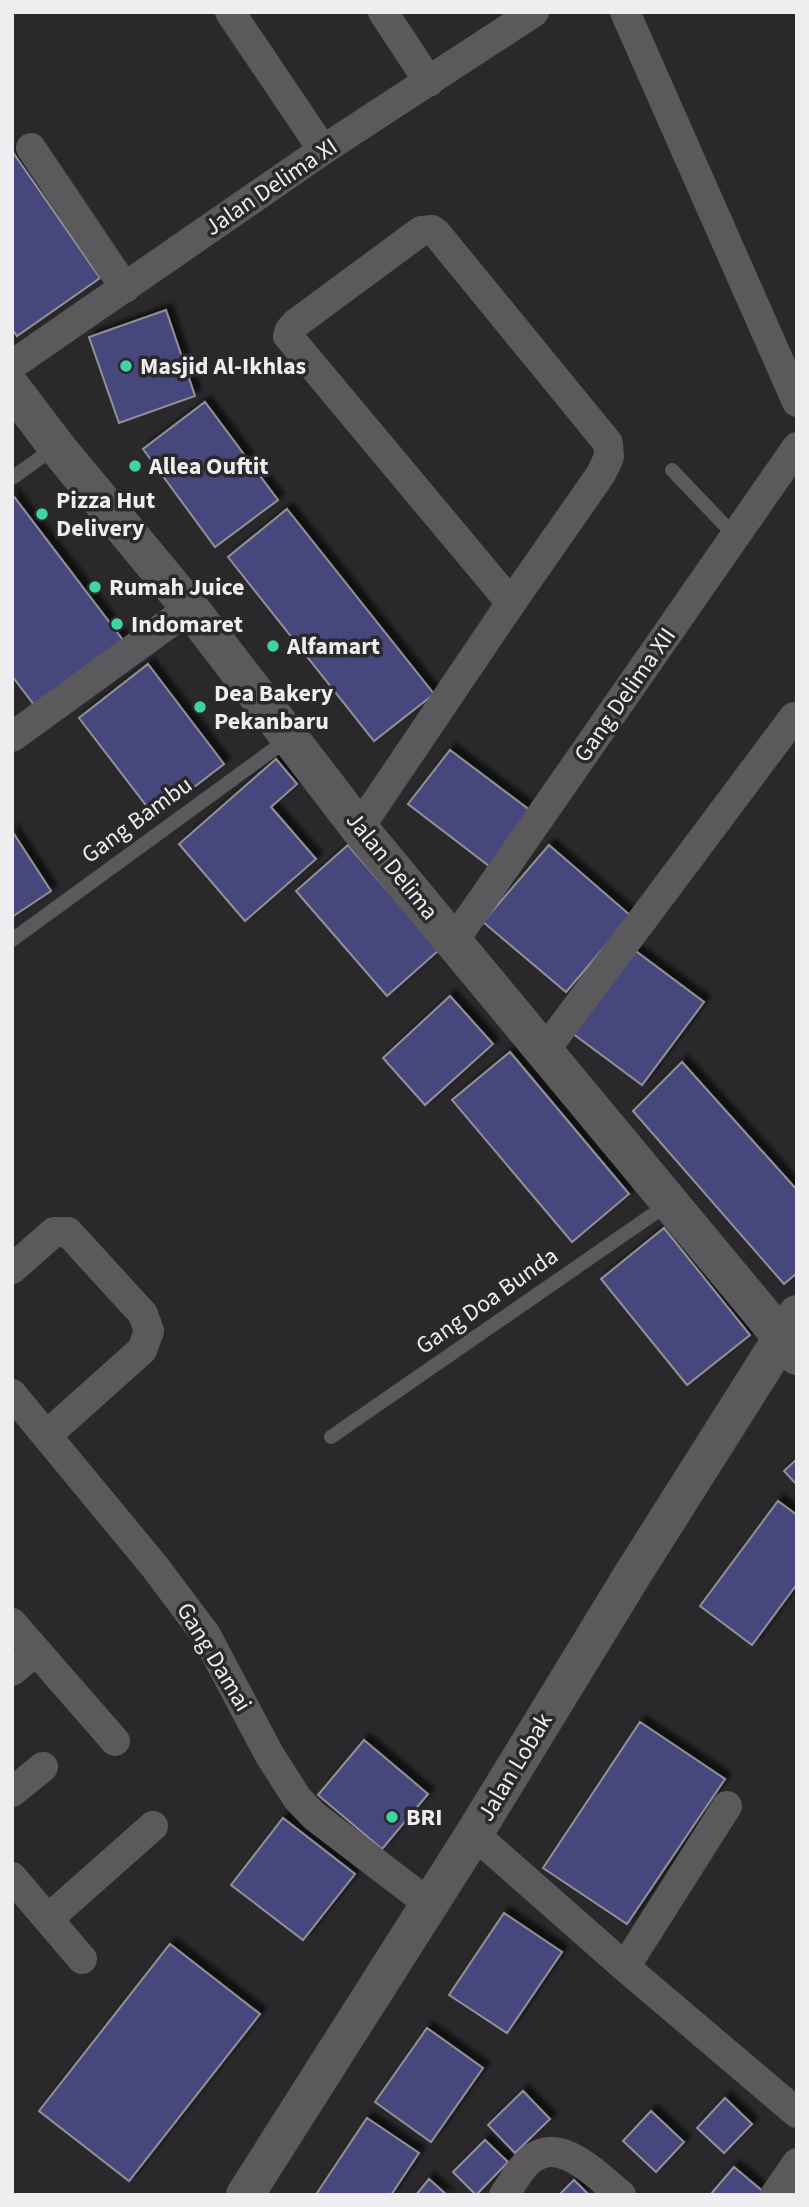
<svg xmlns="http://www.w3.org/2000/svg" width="809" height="2207" font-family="'Source Sans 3',sans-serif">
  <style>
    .building { fill: #44467d; stroke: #919195; stroke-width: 2; filter: url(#shadow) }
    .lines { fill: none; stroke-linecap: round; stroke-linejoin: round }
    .service { stroke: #5b595c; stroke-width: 14 }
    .minor { stroke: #5b595c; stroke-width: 30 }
    .secondary { stroke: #5b595c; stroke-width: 38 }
    .poi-dot { fill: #3ed4a3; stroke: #2a282b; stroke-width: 2.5 }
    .labels { text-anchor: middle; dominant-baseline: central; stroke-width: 7; stroke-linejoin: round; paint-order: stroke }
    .street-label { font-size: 24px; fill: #eeedef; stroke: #2a282b }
    .poi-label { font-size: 24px; font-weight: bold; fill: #eeedef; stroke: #2a282b; text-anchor: start }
  </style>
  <defs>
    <filter id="shadow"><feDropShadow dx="6" dy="-6" stdDeviation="2" flood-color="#0009"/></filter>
  </defs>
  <rect width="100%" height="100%" fill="#2a282b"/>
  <path class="building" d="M12 151 100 278 17 336 12 329Z
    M166 310 195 396 119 423 89 337Z
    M205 402 278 500 215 547 143 449Z
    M12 494 126 644 38 710 12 676Z
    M287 509 434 694 374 741 228 557Z
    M148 664 224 764 155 817 79 718Z
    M450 750 531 811 489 866 408 804Z
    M276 759 297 784 271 807 316 859 245 921 179 844Z
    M12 831 51 891 12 917Z
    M348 845 439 950 387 996 296 891Z
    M549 845 631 916 566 992 483 922Z
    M633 949 704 1002 642 1085 572 1033Z
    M450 996 493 1044 425 1105 383 1058Z
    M510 1052 629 1194 572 1242 452 1100Z
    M682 1062 797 1190V1273L784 1284 633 1111Z
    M664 1228 750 1335 687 1385 601 1279Z
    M797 1459V1485L784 1471Z
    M778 1501 797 1515V1584L752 1645 700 1606Z
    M640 1722 725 1779 627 1924 543 1868Z
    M364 1740 428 1794 382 1849 318 1795Z
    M283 1818 355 1874 303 1940 231 1885Z
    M504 1913 562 1952 507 2033 449 1995Z
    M170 1944 260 2014 129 2181 39 2111Z
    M427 2028 483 2068 431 2142 375 2102Z
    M523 2091 550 2119 515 2153 488 2125Z
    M725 2098 752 2124 724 2153 697 2128Z
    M651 2111 684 2142 656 2172 623 2141Z
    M367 2118 419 2153 391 2195H319L317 2193Z
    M485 2140 508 2162 476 2195 453 2172Z
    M734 2167 766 2194 765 2195H710Z
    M429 2179 447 2195H416Z
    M574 2180 589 2195H559Z"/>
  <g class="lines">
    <path class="service" d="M672 470 735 536
      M12 478 54 448
      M12 940 288 739
      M331 1437 668 1204"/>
    <path class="minor" d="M230 12 323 150
      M383 12 429 82
      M625 12 797 402
      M31 148 125 288
      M12 365 323 150 534 12
      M12 737 190 608
      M359 828 511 603 601 474 609 457 608 443 437 234 432 230 421 231 295 324 290 330 288 336 511 603
      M453 942 797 447
      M545 1050 794 717
      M12 1269 54 1232H68L143 1314 149 1331 142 1350 47 1435
      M12 1394 155 1567 206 1635 269 1754 297 1798 314 1816 428 1903
      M12 1623 115 1741
      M12 1671 36 1651
      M12 1792 43 1767
      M474 1834 625 1967 797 2113
      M12 1877 82 1959
      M48 1919 153 1826
      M625 1967 727 1806
      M504 2195C511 2185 518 2172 527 2163 558 2132 596 2175 621 2195
      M775 2195 797 2163"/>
    <path class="secondary" d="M12 388 56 446 190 608 359 828 797 1356
      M245 2195 474 1834 631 1577 797 1314"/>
  </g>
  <g class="poi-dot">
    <circle cx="126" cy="366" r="7"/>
    <circle cx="135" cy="466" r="7"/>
    <circle cx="42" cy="514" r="7"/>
    <circle cx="95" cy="587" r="7"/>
    <circle cx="117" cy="624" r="7"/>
    <circle cx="273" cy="646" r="7"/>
    <circle cx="200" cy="707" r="7"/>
    <circle cx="392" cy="1817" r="7"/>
  </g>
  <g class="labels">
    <g class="street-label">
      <text transform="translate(271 187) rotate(-34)">Jalan Delima XI</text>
      <text transform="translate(625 695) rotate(-55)">Gang Delima XII</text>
      <text transform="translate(137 820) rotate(-36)">Gang Bambu</text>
      <text transform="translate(392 866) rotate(51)">Jalan Delima</text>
      <text transform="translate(487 1301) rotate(-35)">Gang Doa Bunda</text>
      <text transform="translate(214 1657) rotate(59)">Gang Damai</text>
      <text transform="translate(515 1767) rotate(-59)">Jalan Lobak</text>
    </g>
    <g class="poi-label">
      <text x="140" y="366">Masjid Al-Ikhlas</text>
      <text x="149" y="466">Allea Ouftit</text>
      <text x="56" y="500">Pizza Hut<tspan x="56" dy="28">Delivery</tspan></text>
      <text x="109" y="587">Rumah Juice</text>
      <text x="131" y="624">Indomaret</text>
      <text x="287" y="646">Alfamart</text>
      <text x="214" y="693">Dea Bakery<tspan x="214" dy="28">Pekanbaru</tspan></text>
      <text x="406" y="1817">BRI</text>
    </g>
  </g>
  <rect width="809" height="2207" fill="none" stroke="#eeedef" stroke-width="28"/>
</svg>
